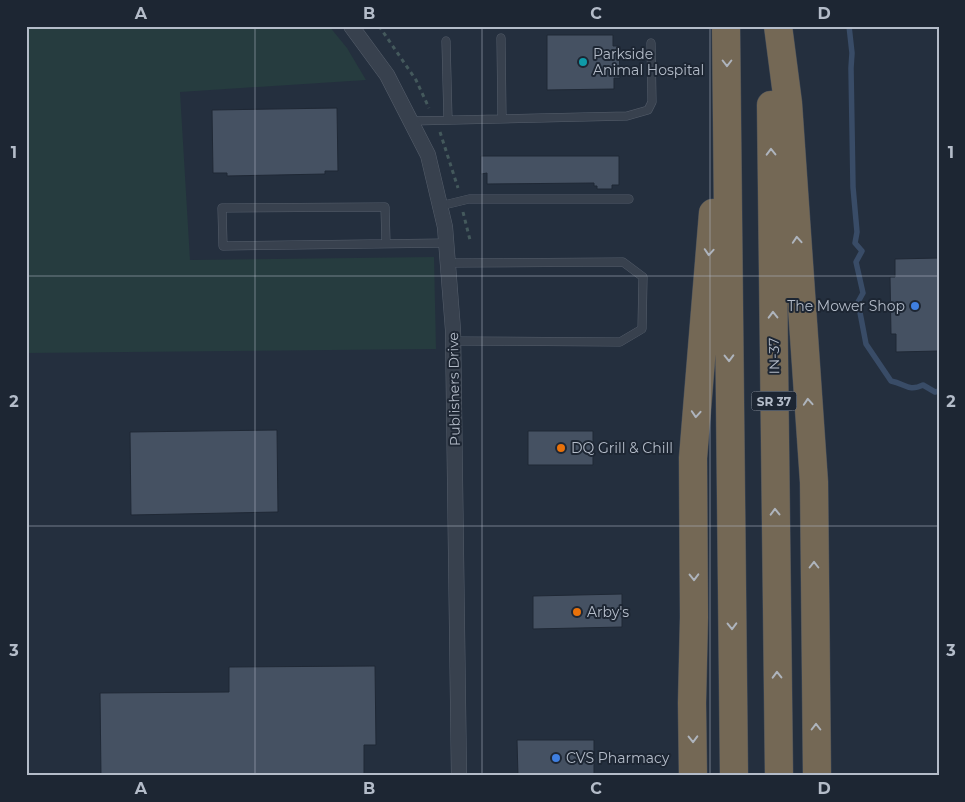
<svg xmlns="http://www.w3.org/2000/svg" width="965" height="802" font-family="Montserrat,sans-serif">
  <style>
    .green { fill: #263c3f }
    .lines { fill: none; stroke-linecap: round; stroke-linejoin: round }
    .stream { stroke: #394c67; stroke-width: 5.5 }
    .building { fill: #455162; stroke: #1f2835 }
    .service-casing { stroke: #565f6c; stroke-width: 9 }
    .minor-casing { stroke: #565f6c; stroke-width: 16 }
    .motorway-casing { stroke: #434c59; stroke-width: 29 }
    .path { stroke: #44595c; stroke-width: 3; stroke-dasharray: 4 4; stroke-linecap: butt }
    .service { stroke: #38414e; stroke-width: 8 }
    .minor { stroke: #38414e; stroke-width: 15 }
    .motorway { stroke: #746855; stroke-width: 28 }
    .oneway { stroke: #aeb4bd }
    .grid { fill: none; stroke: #b4bcc9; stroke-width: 1; stroke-opacity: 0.55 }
    .culture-dot { fill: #0f9aa8; stroke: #1d2633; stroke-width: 2 }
    .shop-dot { fill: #3f7fe0; stroke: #1d2633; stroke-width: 2 }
    .food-dot { fill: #e8710a; stroke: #1d2633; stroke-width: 2 }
    .labels { text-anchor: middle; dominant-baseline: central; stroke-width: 4; stroke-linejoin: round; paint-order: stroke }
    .shield { fill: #1d2633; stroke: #878f9c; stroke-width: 1 }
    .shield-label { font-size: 12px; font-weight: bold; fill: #b4bcc9 }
    .poi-label { font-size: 14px; fill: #b4bcc9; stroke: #1d2633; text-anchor: start }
    .street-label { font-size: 14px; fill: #b4bcc9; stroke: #1d2633 }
    .neatline { fill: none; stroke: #b4bcc9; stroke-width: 2 }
    .grid-label { font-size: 16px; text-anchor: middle; font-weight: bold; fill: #b4bcc9 }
  </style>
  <rect width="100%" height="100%" fill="#242f3e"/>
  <path class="green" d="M26 26H329L347 48 366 80 180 92 190 260 434 257 436 349 26 353Z"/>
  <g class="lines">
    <path class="stream" d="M849 26 852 53 851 68 853 187 857 232 855 243 862 251 856 262 863 293 858 302 866 344 891 381C906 384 908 392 923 385L935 392 939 391"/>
  </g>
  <path class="building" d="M547 35H613V46H619L620 78H614V89L547 90Z
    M337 108 338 171H325V174L227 176V173H213L212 110Z
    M481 156H619V185H612V189H597V186H594V183L487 184V173L481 174Z
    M939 258V351L896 352V334H891L890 277H895V259Z
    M277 430 278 512 131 515 130 432Z
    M528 431H593V465H528Z
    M622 594V627L533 629V596Z
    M375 666 376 745H364V776H101L100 693 229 692V667Z
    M517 740H594V776H518Z"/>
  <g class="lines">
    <g class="service-casing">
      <path id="service" d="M501 38 502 119
        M446 41 448 120
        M411 121 627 116 648 110 652 102 651 43
        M440 206 469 199H629
        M386 243 385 207 222 208 223 246 447 243
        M449 263 623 262 643 277 642 329 620 342 453 341"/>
    </g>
    <g class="minor-casing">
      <path id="minor" d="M351 26 387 75 428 155 445 227 453 330 459 776"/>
    </g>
    <g class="motorway-casing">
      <path id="motorway" d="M726 26 734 776
        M778 26 788 103 814 482 817 776
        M771 105 779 776
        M693 776 692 703 694 617 693 458 713 213"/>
    </g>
    <path class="path" d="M379 26 416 80 429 108
      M440 132 458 188
      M463 212 470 240"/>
    <use href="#service" class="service"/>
    <use href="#minor" class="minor"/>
    <use href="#motorway" class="motorway"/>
  </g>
  <defs><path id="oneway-chevron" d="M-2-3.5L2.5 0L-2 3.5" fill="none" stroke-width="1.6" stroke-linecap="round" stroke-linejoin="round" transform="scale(1.25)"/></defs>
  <g class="oneway">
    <use href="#oneway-chevron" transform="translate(727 63) rotate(90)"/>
    <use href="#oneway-chevron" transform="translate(771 152) rotate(-91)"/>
    <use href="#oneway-chevron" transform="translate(797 240) rotate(-94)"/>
    <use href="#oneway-chevron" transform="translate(709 252) rotate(94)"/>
    <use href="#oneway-chevron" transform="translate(773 315) rotate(-91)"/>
    <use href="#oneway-chevron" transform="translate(729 358) rotate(89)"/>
    <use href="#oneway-chevron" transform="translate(808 402) rotate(-94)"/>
    <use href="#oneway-chevron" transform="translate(696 414) rotate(94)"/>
    <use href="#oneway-chevron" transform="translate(775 512) rotate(-91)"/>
    <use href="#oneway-chevron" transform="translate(814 565) rotate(-90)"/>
    <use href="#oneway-chevron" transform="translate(694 577) rotate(89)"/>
    <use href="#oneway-chevron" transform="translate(732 626) rotate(89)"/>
    <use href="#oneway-chevron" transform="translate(777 675) rotate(-91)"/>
    <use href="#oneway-chevron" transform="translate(816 727) rotate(-90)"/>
    <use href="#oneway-chevron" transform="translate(693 739) rotate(89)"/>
  </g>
  <path class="grid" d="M255 26V776M482 26V776M710 26V776M26 276H939M26 526H939"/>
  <circle class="culture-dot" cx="583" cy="62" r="5"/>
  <g class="shop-dot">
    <circle cx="915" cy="306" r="5"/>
    <circle cx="556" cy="758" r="5"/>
  </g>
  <g class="food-dot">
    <circle cx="561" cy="448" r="5"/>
    <circle cx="577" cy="612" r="5"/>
  </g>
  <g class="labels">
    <rect class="shield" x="751.5" y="391.5" width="45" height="19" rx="4"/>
    <g class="shield-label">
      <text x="774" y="401">SR 37</text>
    </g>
    <g class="poi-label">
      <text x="593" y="54">Parkside<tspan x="593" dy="16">Animal Hospital</tspan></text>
      <text x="905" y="306" text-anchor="end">The Mower Shop</text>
      <text x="571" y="448">DQ Grill &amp; Chill</text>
      <text x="587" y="612">Arby's</text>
      <text x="566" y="758">CVS Pharmacy</text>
    </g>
    <g class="street-label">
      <text transform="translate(774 356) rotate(-91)">IN-37</text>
      <text transform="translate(454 389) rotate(-91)">Publishers Drive</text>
    </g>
  </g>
  <rect width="965" height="802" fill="none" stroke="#1d2633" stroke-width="55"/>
  <rect x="28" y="28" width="910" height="746" class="neatline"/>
  <g class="grid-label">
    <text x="141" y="19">A</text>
    <text x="369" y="19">B</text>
    <text x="596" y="19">C</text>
    <text x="824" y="19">D</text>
    <text x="14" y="158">1</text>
    <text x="951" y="158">1</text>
    <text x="14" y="407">2</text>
    <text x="951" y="407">2</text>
    <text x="14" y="656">3</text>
    <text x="951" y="656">3</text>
    <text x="141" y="794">A</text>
    <text x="369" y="794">B</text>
    <text x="596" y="794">C</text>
    <text x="824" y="794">D</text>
  </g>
</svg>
